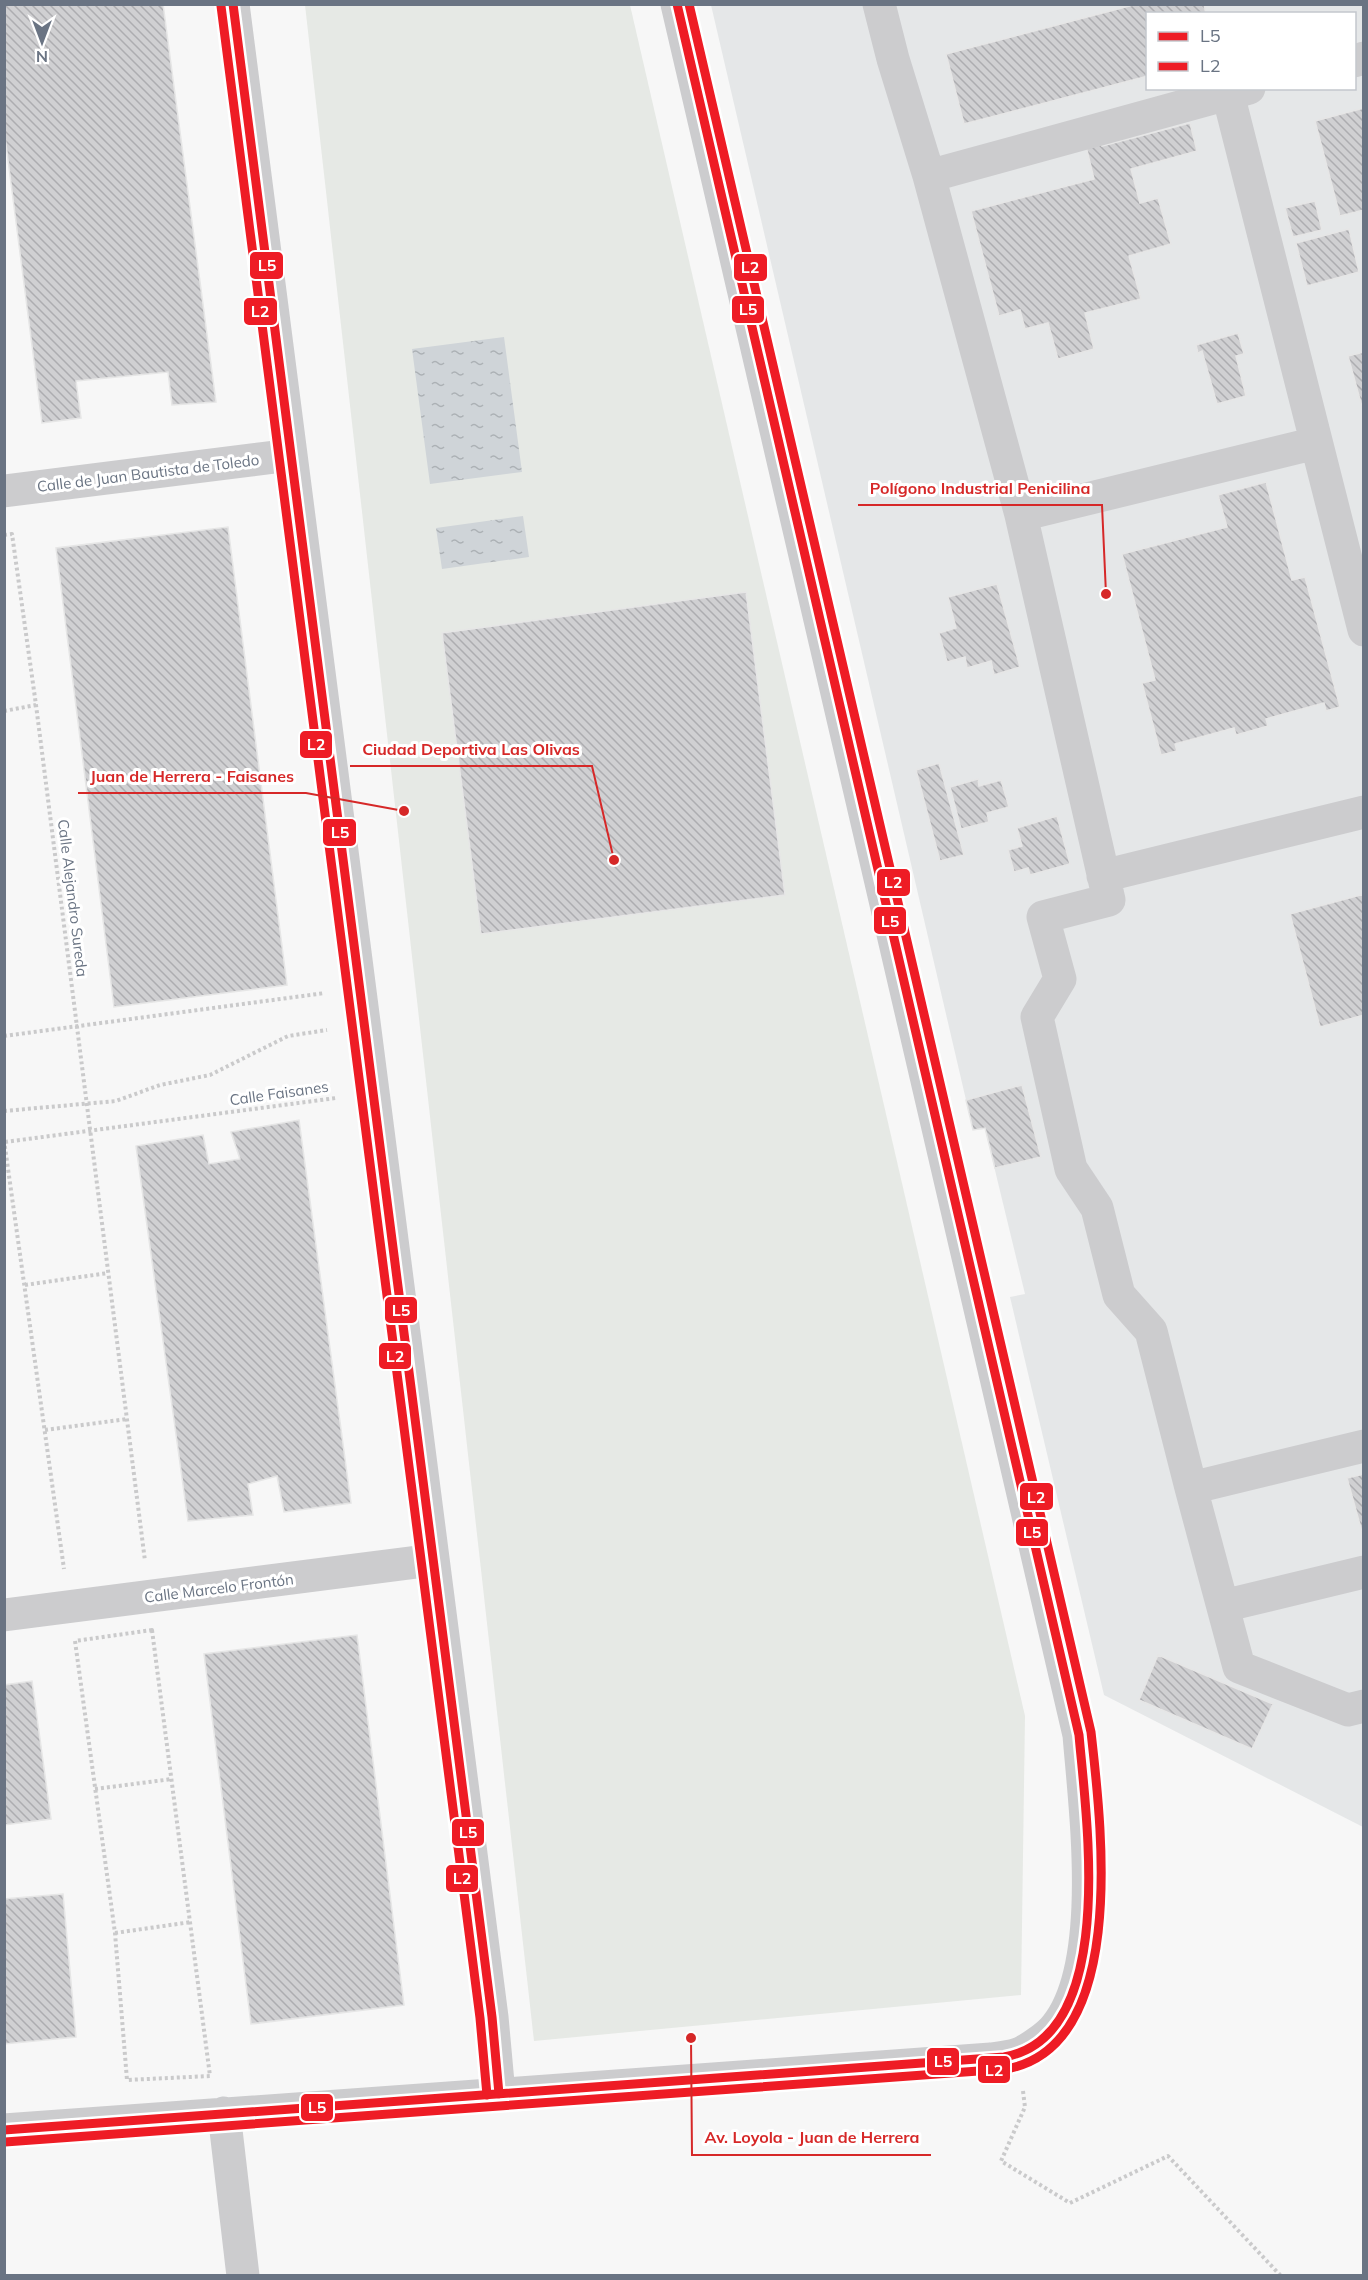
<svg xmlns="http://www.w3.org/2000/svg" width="1368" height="2280" font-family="Mulish,sans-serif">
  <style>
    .built { fill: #e5e7e8; fill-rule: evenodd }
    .pitch { fill: #e6e9e5 }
    .water { fill: url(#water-ripples) }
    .building { fill: url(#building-back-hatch); stroke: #e6e6e6; stroke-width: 1.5 }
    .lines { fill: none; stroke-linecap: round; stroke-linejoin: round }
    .path { stroke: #cacacb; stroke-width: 4; stroke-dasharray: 3 3; stroke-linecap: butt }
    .minor { stroke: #ccccce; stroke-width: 33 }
    .bus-1-casing { stroke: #fff; stroke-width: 14 }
    .bus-2-casing { stroke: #fff; stroke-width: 14 }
    .bus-1 { stroke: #ee1c25; stroke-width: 9 }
    .bus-2 { stroke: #ee1c25; stroke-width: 9 }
    .labels { text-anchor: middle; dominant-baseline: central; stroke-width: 6; stroke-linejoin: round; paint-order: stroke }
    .street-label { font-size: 15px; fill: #6a7483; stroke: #fff }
    .leader { fill: none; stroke: #d62828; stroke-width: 2 }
    .callout-dot { fill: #d62828; stroke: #fff; stroke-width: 2 }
    .callout-label { font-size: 16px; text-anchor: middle; font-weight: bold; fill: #d62828; stroke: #fff; stroke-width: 6; stroke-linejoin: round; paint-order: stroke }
    .line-badge { stroke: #fff; stroke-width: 2 }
    .badge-label { font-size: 16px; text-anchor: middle; font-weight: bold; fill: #fff }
  </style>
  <defs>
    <pattern id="water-ripples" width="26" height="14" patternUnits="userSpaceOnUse" patternTransform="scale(1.5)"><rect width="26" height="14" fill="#cfd4d8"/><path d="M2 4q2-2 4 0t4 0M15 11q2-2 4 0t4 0" fill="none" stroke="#acb1b5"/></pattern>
    <pattern id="building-back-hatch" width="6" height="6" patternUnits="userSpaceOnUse" patternTransform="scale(1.5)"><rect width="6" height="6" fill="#d0d0d2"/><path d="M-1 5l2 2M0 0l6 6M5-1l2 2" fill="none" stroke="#adadb0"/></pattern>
  </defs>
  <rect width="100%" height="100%" fill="#f7f7f7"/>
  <path class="built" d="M711 5H1363V1827L1104 1695 1010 1297 1025 1294 985 1129 973 1130ZM1148 14H1354V88H1148Z"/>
  <path class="pitch" d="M305 5H630L1025 1716 1021 1995 534 2041Z"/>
  <path class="water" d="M504 337 522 472 430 484 412 349Z
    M523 516 529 557 442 569 436 528Z"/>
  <path class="building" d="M4 4H163L216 402 172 405 168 372 76 381 81 418 42 423 4 129Z
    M1137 4H1204L1206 14H1148V76L964 124 946 54Z
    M1364 108V210L1340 216 1315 121Z
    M1190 123 1197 151 1131 169 1140 203 1158 198 1171 244 1129 256 1141 299 1085 313 1094 349 1058 359 1048 323 1025 329 1020 310 999 316 971 211 1094 179 1084 138 1099 134 1102 146Z
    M1315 201 1322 230 1293 237 1285 208Z
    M1349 229 1359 272 1307 286 1296 243Z
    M1238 333 1244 354 1236 356 1246 396 1217 404 1202 351 1198 353 1196 345Z
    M1364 352V414L1348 356Z
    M1266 482 1292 580 1305 577 1340 707 1326 711 1324 703 1266 719 1268 726 1236 735 1234 728 1175 744 1177 751 1161 755 1142 683 1155 680 1122 554 1227 527 1218 495Z
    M228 527 287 985 114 1007 56 548Z
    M997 584 1020 667 994 675 991 661 967 668 965 657 947 662 939 633 956 628 948 597Z
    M746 592 785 895 481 934 442 633Z
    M939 763 964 855 940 861 916 770Z
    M978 779 979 786 1001 780 1009 807 987 813 989 822 961 829 950 787Z
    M1057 816 1070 864 1030 875 1028 868 1014 872 1008 850 1022 846 1017 828Z
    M1364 894V1015L1320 1027 1290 914Z
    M1022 1085 1041 1157 995 1168 985 1128 973 1130 966 1100Z
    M299 1120 351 1503 284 1512 277 1476 248 1484 253 1515 188 1521 136 1146 203 1135 209 1164 240 1159 231 1132Z
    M1364 1474V1539L1347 1478Z
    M357 1635 404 2005 251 2024 204 1654Z
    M1158 1655 1273 1704 1252 1749 1139 1700Z
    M32 1681 51 1819 4 1825V1685Z
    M63 1894 76 2037 4 2044V1899Z"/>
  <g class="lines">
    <path class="path" d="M4 535 12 534 36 705 145 1561
      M4 711 36 705
      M4 1036 325 993
      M4 1111 116 1101 160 1085 210 1075 288 1036 327 1030
      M4 1140 64 1569
      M5 1142 336 1098
      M25 1285 108 1273
      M45 1430 127 1419
      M152 1630 210 2076 127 2080 115 1933 75 1641Z
      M95 1789 172 1779
      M115 1933 191 1922
      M1023 2091 1025 2107 1001 2161 1070 2203 1168 2156 1281 2276"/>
    <path class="minor" d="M233 4 492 2017 499 2094
      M879 4 893 59 929 176 1021 515 1109 900 1043 917 1060 979 1037 1017 1071 1169 1097 1208 1119 1295 1151 1331 1191 1488 1239 1667 1348 1710 1364 1706
      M1354 61 1364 58
      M1228 94 1364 630
      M929 176 1249 88
      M4 491 291 455
      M1021 515 1316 443
      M1103 876 1364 812
      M1191 1488 1364 1446
      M1223 1606 1364 1572
      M4 1615 433 1560
      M224 2113 243 2276
      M4 2130 991 2059C999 2058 1010 2057 1018 2054 1028 2050 1044 2039 1052 2031 1107 1972 1085 1811 1079 1735L677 4"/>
    <g class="bus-1-casing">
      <path id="bus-1" d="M233 4 492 2017 499 2094
        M4 2130 1004 2057C1119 2037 1086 1817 1079 1735L677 4"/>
    </g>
    <g class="bus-2-casing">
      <path id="bus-2" d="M221 6 480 2018 487 2095
        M5 2142 1006 2069C1130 2047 1101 1822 1091 1732L689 4"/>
    </g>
    <use href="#bus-1" class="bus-1"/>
    <use href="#bus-2" class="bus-2"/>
  </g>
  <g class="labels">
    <g class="street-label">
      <text transform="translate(148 473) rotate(-7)">Calle de Juan Bautista de Toledo</text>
      <text transform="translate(73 898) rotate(83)">Calle Alejandro Sureda</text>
      <text transform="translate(279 1093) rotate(-8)">Calle Faisanes</text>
      <text transform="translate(219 1588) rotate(-7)">Calle Marcelo Frontón</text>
    </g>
  </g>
  <path class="leader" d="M1106 594L1102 505H858M614 860L592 766H350M404 811L306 793H78M691 2038L692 2155H931"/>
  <g class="callout-dot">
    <circle cx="1106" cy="594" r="6"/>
    <circle cx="614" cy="860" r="6"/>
    <circle cx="404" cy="811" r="6"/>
    <circle cx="691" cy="2038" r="6"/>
  </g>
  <g class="callout-label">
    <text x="980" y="494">Polígono Industrial Penicilina</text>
    <text x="471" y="755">Ciudad Deportiva Las Olivas</text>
    <text x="192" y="782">Juan de Herrera - Faisanes</text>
    <text x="812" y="2143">Av. Loyola - Juan de Herrera</text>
  </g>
  <g class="line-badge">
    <rect x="249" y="251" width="35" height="29" rx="6" fill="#ee1c25"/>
    <rect x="733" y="253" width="35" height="29" rx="6" fill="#ee1c25"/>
    <rect x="731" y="295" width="34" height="29" rx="6" fill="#ee1c25"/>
    <rect x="243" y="297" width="35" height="29" rx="6" fill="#ee1c25"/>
    <rect x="299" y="730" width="34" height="29" rx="6" fill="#ee1c25"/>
    <rect x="322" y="818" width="35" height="29" rx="6" fill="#ee1c25"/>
    <rect x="876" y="868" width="35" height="29" rx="6" fill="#ee1c25"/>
    <rect x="873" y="906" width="34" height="29" rx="6" fill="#ee1c25"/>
    <rect x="384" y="1296" width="34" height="28" rx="6" fill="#ee1c25"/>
    <rect x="378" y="1342" width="34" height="28" rx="6" fill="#ee1c25"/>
    <rect x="1019" y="1482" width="35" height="29" rx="6" fill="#ee1c25"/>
    <rect x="1015" y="1518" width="34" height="29" rx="6" fill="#ee1c25"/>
    <rect x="451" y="1818" width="34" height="29" rx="6" fill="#ee1c25"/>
    <rect x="445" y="1864" width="34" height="29" rx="6" fill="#ee1c25"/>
    <rect x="926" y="2047" width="34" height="29" rx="6" fill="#ee1c25"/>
    <rect x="977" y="2055" width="34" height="29" rx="6" fill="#ee1c25"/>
    <rect x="300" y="2093" width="34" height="29" rx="6" fill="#ee1c25"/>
  </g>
  <g class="badge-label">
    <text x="267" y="271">L5</text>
    <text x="750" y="273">L2</text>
    <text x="748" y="315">L5</text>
    <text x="260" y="317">L2</text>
    <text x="316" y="750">L2</text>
    <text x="340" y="838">L5</text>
    <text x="893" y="888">L2</text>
    <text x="890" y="927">L5</text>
    <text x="401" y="1316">L5</text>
    <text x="395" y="1362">L2</text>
    <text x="1036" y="1503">L2</text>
    <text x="1032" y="1538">L5</text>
    <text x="468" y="1838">L5</text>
    <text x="462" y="1884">L2</text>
    <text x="943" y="2067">L5</text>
    <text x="994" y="2076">L2</text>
    <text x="317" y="2113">L5</text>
  </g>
  <rect width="1368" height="2280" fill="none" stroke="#6a7483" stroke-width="12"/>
  <rect x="1146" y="12" width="210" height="78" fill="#ffffff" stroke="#c3c7cd" stroke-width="1.5"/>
  <rect x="1158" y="32" width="30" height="9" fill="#ee1c25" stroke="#c3c7cd" stroke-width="1.5"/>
  <text x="1200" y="42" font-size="18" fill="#6a7483">L5</text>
  <rect x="1158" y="62" width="30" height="9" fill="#ee1c25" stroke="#c3c7cd" stroke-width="1.5"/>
  <text x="1200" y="72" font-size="18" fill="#6a7483">L2</text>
  <g transform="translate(42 42) rotate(180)" stroke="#ffffff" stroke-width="4.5" paint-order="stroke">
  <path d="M0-4.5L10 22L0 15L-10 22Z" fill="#6a7483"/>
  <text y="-9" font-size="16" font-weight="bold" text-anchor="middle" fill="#6a7483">N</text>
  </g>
</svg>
